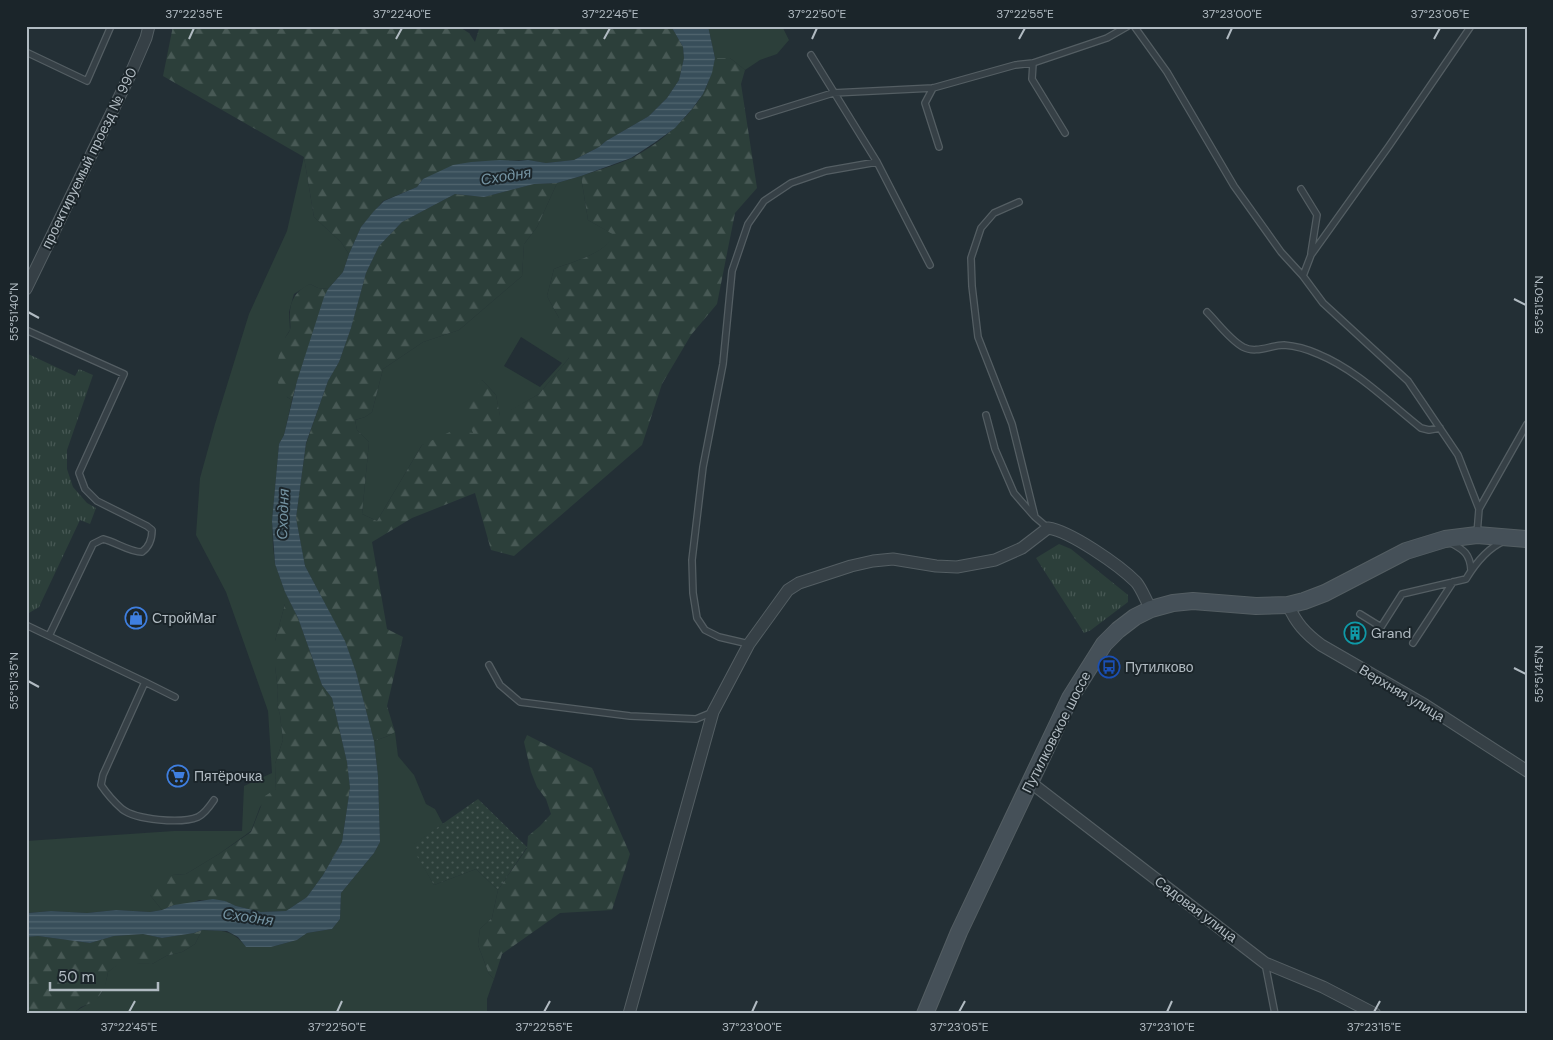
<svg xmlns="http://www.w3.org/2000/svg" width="1553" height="1040" font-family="'DM Sans',sans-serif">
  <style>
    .grass { fill: #2c3f3a; fill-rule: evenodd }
    .forest { fill: url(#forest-firs) }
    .park { fill: url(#park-tufts) }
    .garden { fill: url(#garden-dots) }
    .water { fill: url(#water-rules) }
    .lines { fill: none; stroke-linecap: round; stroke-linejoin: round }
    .service-casing { stroke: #545e63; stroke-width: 8 }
    .minor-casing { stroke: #545e63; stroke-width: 13 }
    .secondary-casing { stroke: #545e63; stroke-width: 18 }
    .service { stroke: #364046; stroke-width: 5.5 }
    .minor { stroke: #364046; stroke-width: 11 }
    .secondary { stroke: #455058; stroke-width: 16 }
    .ticks { fill: none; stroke: #b1bbc2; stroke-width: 2 }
    .labels { text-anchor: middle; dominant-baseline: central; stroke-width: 4; stroke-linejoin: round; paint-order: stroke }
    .street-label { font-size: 14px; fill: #b1bbc2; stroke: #1b252a }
    .poi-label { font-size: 14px; fill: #b1bbc2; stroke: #1b252a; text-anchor: start }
    .water-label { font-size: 15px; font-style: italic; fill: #7493a2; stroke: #1b252a }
    .neatline { fill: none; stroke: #b1bbc2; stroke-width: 2 }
    .ticks-label { font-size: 12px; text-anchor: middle; fill: #b1bbc2 }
  </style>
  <defs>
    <pattern id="forest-firs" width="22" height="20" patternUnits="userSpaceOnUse" patternTransform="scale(1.25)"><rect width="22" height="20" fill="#2c3f3a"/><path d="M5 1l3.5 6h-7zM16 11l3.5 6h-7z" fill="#485955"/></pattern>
    <pattern id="park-tufts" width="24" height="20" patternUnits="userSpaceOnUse" patternTransform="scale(1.25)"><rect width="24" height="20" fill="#2c3f3a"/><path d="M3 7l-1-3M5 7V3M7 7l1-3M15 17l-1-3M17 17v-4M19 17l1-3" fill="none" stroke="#485955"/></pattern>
    <pattern id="garden-dots" width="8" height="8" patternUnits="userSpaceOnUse" patternTransform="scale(1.25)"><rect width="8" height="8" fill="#2c3f3a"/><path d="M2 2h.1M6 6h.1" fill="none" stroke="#485955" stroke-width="1.8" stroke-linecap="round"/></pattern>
    <pattern id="water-rules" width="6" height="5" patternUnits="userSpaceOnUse" patternTransform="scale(1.25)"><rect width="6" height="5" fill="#384e5a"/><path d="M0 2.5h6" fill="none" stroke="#526670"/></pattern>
  </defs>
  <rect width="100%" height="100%" fill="#232f35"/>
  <path class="grass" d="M708 26H782L789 40 777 54 760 60 745 70 730 58H715Z
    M304 157 314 217 341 242 349 254 343 272 328 289 318 288 310 284 294 294 289 312 290 330 285 338 287 397 292 400 284 435 279 444 272 521 273 546 275 564 285 592V604L275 641V666L278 690 277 703 280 715 283 740 275 764 276 789 260 807 251 831 219 854 186 874 173 875 150 895 162 910 150 912 116 910 87 913 51 911 26 913V841L174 831H242L244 786 272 773 268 711 226 592 196 535 200 478 215 424 249 314 287 231Z
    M581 176 588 220 615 235C603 255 574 261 554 269L547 296 559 318 569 358 539 394 500 417 496 395 482 380 473 433 422 445 377 521 362 514 369 442 357 430 355 420 365 417 372 412 383 369 423 342 459 330 522 276 524 244 537 227 557 183ZM521 337 562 363 540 387 504 366Z
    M395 732 398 756 414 775 426 804 435 809 443 824 412 846 434 885 476 869 498 890 492 918 480 929 478 945 489 974 494 979 487 999V1014H72C95 997 102 1005 108 972L120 962 152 964 166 956 182 952 195 944 202 930C223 931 232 929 246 947H271L297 940 307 933 332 929 340 919 341 893 374 853 380 842 378 776 374 741 388 736Z"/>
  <path class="forest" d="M173 26H458L469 33 475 42 479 29 478 26H551L552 28 671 26 683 47 684 58 679 80 667 98 649 116 606 141 599 147 574 160 546 163 528 160 471 162 423 179 417 187 383 201 361 227 349 254 341 242 314 217 304 157 163 76Z
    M715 58H730L745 70 741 84 757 188 735 213 717 304 691 335 662 384 642 445 514 556 491 550 475 493 412 518 372 542 387 629 403 637 387 706 395 732 388 736 374 741 356 672 345 642 305 566 296 518 306 444 328 381 339 362 351 328 366 273 379 246 402 222 455 194 484 197 534 184 557 183 537 227 524 244 522 276 459 330 423 342 383 369 372 412 365 417 355 420 357 430 369 442 362 514 377 521 422 445 454 430 473 433 461 404 482 380 496 395 500 416 539 394 569 358 543 336 559 318 547 296 554 269C574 261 603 255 614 235L588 220 581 176C598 170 616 165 632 158 659 144 687 120 703 94 709 83 712 70 715 58Z
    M310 284 318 288 328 289 297 381 292 400C270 388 276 360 284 340 285 337 289 333 290 330 291 327 290 321 290 318 289 302 295 291 310 284Z
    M285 592 298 618 322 685 332 698 347 762 350 788 342 842 323 875 307 897 286 911 261 912 236 906 225 901 199 900 186 905H174L162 910 150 895 155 883 173 875 186 874 219 854 251 832 265 796 276 789 275 764 283 740 280 715 277 703 278 690 275 666V641L285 604Z
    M527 735 592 768 630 854 612 910 560 913 502 954 494 979 489 974 478 945 480 929 492 918 498 890 527 848 528 836 540 826 551 814 546 799 537 787 531 772 524 742Z
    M202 930 195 944 182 952 166 956 152 964 120 963 108 972 105 987 96 1001 81 1007 72 1014H26V937L38 936 90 943 114 936 143 934 162 938 194 933Z"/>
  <path class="park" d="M26 353 75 376 79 369 93 375 67 450V469L73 487 87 503 96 508 90 524 80 520 39 607 29 613 26 612Z
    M1059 544 1071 549 1128 595V602L1091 630 1084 633 1036 558Z"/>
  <path class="garden" d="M478 799 527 847 498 890 476 869 434 885 411 846Z"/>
  <path class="water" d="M671 26H708L715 58 712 73 703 94 692 109 675 128 654 143 631 158 581 176 557 183 534 184 484 197 455 194 402 222 379 246 366 273 351 328 339 362 328 381 306 443 296 518 305 566 345 641 356 672 374 741 378 776 380 842 374 853 341 893 340 919 332 929 307 933 297 940 271 947H246L238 937 227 931 202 930 194 933 162 938 143 934 114 936 90 943 38 936 26 937V913H28L51 911 87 913 116 910 150 912 162 910 174 905 213 899 225 901 236 906 261 912 286 911 307 897 323 875 342 842 350 788 347 762 332 698 322 685 298 618 285 592 275 564 272 521 279 444 284 435 297 381 324 297 328 289 343 272 349 254 361 227 374 211 384 201 417 187 423 179 453 165 471 162 500 160 519 161 528 160 546 163 574 160 599 147 606 141 649 116 667 98 679 80 684 58 683 47Z"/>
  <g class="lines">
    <g class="service-casing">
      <path id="service" d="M1134 26 1167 72 1234 186 1281 252 1303 276 1323 303 1408 381 1458 455 1479 509
        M26 52 87 81 111 26
        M811 55 877 162 930 265
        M1033 63 1032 79 1065 133
        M933 88 925 103 939 147
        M759 116 833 93 933 88 1015 65 1033 63 1107 38 1128 26
        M1301 189 1317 215 1311 253
        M1019 202 994 213 981 228 971 258 972 286 978 337 1012 424 1035 517 1048 528
        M1303 276 1311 255 1389 146 1471 26
        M1207 312C1218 323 1229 339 1243 347 1256 354 1271 345 1284 345 1296 346 1307 349 1318 354 1357 370 1388 402 1421 428L1429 430 1440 428
        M26 330 124 374 79 473 85 489 97 501 147 526 152 530C152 539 149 547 142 552 129 552 116 542 103 539L93 544 49 636 26 625
        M986 415 995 449 1014 493 1034 516
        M1477 534 1479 509 1527 424
        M1451 543C1464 550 1470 554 1471 570
        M1360 614 1381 627 1402 594 1466 579C1475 564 1488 548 1504 541
        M49 636 145 682 103 775 101 785C107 794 114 802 122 809 136 820 181 824 198 817 204 814 210 806 214 800
        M1413 643 1453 582
        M749 644 719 637 705 630 697 618 693 593 692 560 703 467 723 364 732 271 748 224 764 201 791 183 826 171 877 162
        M489 665 500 685 520 702 630 716 696 719 713 712
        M145 682 175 697
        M1265 963 1275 1014"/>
    </g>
    <g class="minor-casing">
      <path id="minor" d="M26 289 130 75 146 38 149 26
        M1288 605C1296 623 1305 633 1321 645L1425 705 1527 771
        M1030 782 1265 963 1323 987 1375 1014
        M629 1014 713 712 749 644 788 590 799 583 851 566 873 561 893 559 936 566 957 567 995 560 1022 548 1048 528C1070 531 1119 565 1136 582 1142 589 1146 601 1151 609"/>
    </g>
    <g class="secondary-casing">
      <path id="secondary" d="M925 1014 959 932 1070 698 1104 644 1118 630 1135 617 1151 609 1173 603 1193 601 1256 606 1288 605 1304 601 1325 593 1406 551 1445 539 1477 535 1527 539"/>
    </g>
    <use href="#service" class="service"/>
    <use href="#minor" class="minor"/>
    <use href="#secondary" class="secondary"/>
  </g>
  <path class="ticks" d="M189 39 194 28M396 39 402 28M604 39 610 28M812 39 817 28M1019 39 1025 28M1227 39 1232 28M1434 39 1440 28M1514 299 1526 305M28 312 39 318M1514 668 1526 674M28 681 39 687M129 1012 135 1001M337 1012 342 1001M544 1012 550 1001M752 1012 757 1001M959 1012 965 1001M1167 1012 1172 1001M1374 1012 1380 1001"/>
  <defs>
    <g id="shop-ring" transform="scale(1.125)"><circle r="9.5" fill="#1b252a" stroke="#3f7fe0" stroke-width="1.5"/><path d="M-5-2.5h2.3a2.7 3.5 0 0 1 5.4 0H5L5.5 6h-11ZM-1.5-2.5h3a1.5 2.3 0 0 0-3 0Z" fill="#3f7fe0"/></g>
    <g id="building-ring" transform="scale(1.125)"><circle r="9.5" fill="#1b252a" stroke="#0f9aa8" stroke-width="1.5"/><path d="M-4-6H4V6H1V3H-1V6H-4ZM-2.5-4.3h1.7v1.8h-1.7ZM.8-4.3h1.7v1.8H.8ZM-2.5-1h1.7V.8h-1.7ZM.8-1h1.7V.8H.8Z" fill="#0f9aa8"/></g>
    <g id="bus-ring" transform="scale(1.125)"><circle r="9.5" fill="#1b252a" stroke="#1a4fb4" stroke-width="1.5"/><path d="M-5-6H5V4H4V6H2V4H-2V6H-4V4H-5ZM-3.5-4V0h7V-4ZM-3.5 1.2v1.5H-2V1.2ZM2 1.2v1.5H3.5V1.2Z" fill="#1a4fb4"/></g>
    <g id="supermarket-ring" transform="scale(1.125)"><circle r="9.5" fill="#1b252a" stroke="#3f7fe0" stroke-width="1.5"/><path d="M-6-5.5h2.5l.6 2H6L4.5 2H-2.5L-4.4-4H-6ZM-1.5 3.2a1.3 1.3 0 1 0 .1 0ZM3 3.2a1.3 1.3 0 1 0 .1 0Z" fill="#3f7fe0"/></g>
  </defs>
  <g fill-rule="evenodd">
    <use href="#shop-ring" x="136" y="618"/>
    <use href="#building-ring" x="1355" y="633"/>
    <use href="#bus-ring" x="1109" y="667"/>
    <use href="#supermarket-ring" x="178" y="776"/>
  </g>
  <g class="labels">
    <g class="street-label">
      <text transform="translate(89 158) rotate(-64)">проектируемый проезд № 990</text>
      <text transform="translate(1402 693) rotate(31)">Верхняя улица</text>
      <text transform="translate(1056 732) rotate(-63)">Путилковское шоссе</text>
      <text transform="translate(1196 909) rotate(37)">Садовая улица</text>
    </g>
    <g class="poi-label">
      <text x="152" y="618">СтройМаг</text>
      <text x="1371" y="633">Grand</text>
      <text x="1125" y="667">Путилково</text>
      <text x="194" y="776">Пятёрочка</text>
    </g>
    <g class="water-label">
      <text transform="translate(506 176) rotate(-9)">Сходня</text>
      <text transform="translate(283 514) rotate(-88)">Сходня</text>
      <text transform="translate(248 917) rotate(8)">Сходня</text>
    </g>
  </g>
  <rect width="1553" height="1040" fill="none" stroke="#1b252a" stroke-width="55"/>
  <path d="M50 982v8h108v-8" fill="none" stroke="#b1bbc2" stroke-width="2.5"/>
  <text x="58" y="982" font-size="15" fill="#b1bbc2" stroke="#1b252a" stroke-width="4" paint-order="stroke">50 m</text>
  <rect x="28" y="28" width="1498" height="984" class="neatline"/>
  <g class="ticks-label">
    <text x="194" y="18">37°22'35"E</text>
    <text x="402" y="18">37°22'40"E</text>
    <text x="610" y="18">37°22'45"E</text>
    <text x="817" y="18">37°22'50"E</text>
    <text x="1025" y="18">37°22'55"E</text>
    <text x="1232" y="18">37°23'00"E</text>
    <text x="1440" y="18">37°23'05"E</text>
    <text transform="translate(1539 305) rotate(-90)" y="4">55°51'50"N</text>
    <text transform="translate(14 312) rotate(-90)" y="4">55°51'40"N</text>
    <text transform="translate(1539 674) rotate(-90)" y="4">55°51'45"N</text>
    <text transform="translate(14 681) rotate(-90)" y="4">55°51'35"N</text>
    <text x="129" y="1031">37°22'45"E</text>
    <text x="337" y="1031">37°22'50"E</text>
    <text x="544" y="1031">37°22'55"E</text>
    <text x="752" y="1031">37°23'00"E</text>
    <text x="959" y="1031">37°23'05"E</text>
    <text x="1167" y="1031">37°23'10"E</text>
    <text x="1374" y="1031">37°23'15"E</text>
  </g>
</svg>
